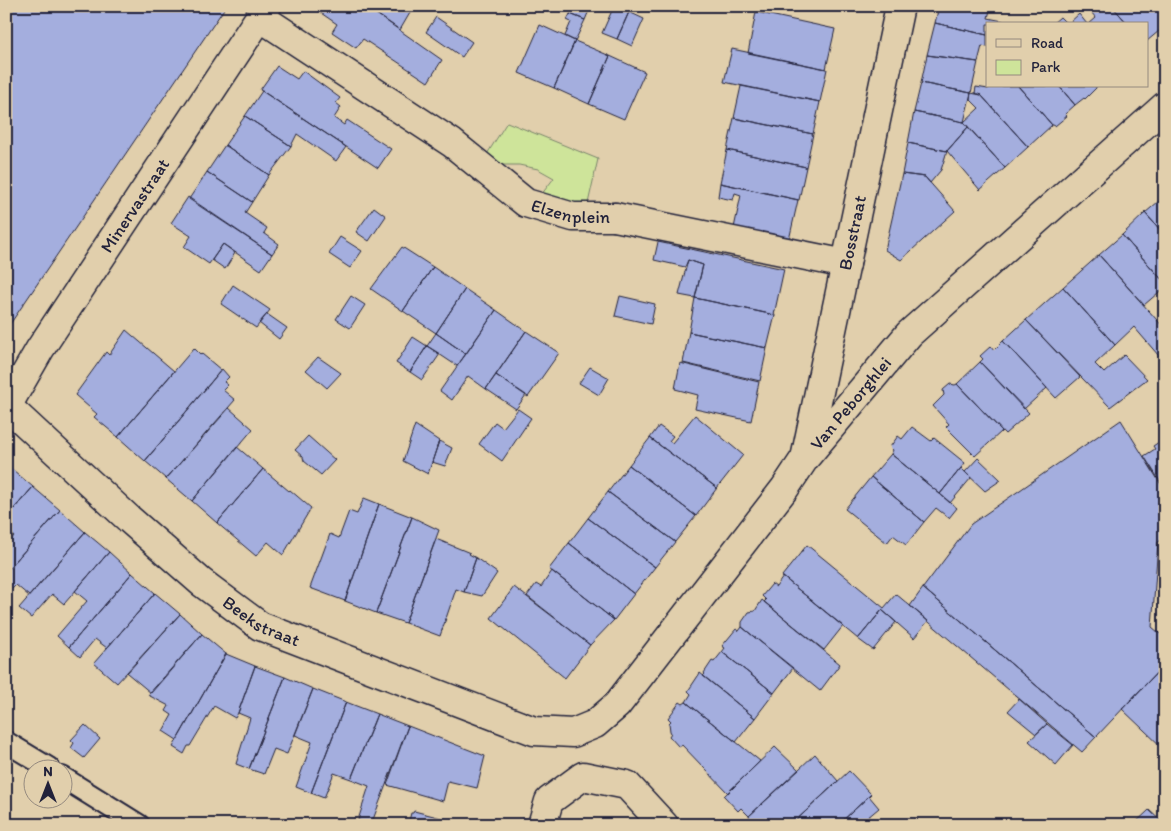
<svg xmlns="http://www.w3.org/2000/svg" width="1171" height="831" font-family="Itim,sans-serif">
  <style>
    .green { fill: #cee49a; stroke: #78836a }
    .building { fill: #a4aede; stroke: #22223b }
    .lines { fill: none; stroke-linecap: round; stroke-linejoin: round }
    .service-casing { stroke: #22223b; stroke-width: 24 }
    .pedestrian-casing { stroke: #22223b; stroke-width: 31 }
    .minor-casing { stroke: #22223b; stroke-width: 31 }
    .service { stroke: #e1cfac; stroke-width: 20 }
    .pedestrian { stroke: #e1cfac; stroke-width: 28 }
    .minor { stroke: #e1cfac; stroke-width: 28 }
    .labels { text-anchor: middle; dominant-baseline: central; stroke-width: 4; stroke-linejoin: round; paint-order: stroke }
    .street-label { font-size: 18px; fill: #22223b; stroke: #e1cfac }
  </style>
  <rect width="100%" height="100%" fill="#e1cfac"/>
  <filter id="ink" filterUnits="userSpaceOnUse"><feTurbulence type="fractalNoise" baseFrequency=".02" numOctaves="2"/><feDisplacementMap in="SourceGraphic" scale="10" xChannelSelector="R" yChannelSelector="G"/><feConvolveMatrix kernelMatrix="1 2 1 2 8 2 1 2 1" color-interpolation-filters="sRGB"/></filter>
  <g filter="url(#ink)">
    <path class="green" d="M507 122 598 159 587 208 538 199 554 178 538 169 519 165H499L484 159Z"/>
    <path class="building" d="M6 6H226L6 330Z
      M317 6H365L442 60 428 82 363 39 356 48 332 32 337 24 315 9Z
      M365 6H414L400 30Z
      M574 6H591L585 20 570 14Z
      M614 6 629 12 617 39 602 33Z
      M692 6H715L714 10Z
      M939 6H991L988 18 1003 21V23L1006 24H987V35L935 23Z
      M1086 6H1112L1128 24H1089L1096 18Z
      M1112 6H1154L1165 19V26L1147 41V24H1128Z
      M1154 6H1165V19Z
      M629 12 644 19 632 46 617 39Z
      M756 12 835 29 826 69 748 53Z
      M570 14 585 20 575 41 565 36 571 22 567 20Z
      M1079 14 1087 24H1068Z
      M436 17 472 42 462 57 426 32Z
      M1060 17 1067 24H1052Z
      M935 23 987 35V47L982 46 978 62 927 55Z
      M540 25 575 41 554 88 519 73Z
      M575 41 610 56 589 104 554 88Z
      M732 49 827 69 820 102 724 82Z
      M927 55 978 62 971 93 921 83Z
      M610 56 645 72 624 119 589 104Z
      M277 66 297 79 303 71 340 98 336 103 341 107 334 118 344 125 347 120 391 149 378 168 262 91 260 90Z
      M921 83 971 93 964 122 914 112Z
      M741 86 820 102 813 134 734 118Z
      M991 86H1018L1052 125 1028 147 981 95 975 93 976 87 988 89Z
      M1018 86H1059L1075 105 1065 114 1067 116 1055 126 1053 125H1052Z
      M1059 86H1096V88L1085 99 1084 98 1075 105Z
      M262 91 346 147 336 161 297 134 291 146 245 116Z
      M971 93 981 95 1028 147 1005 168 964 122 979 108 970 99Z
      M914 112 964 122 968 127 947 151 908 143Z
      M245 116 291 146 269 175 225 145Z
      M734 118 813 134 806 167 727 150Z
      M968 127 1005 168 980 190 947 151Z
      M908 143 947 151 941 170 930 183 925 177 902 174Z
      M225 145 269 175 252 202 207 172Z
      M727 150 806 167 799 200 720 183Z
      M207 172 252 202 245 213 267 228 264 233 279 244 272 254 189 199Z
      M902 174 925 177 955 211 901 260 885 250Z
      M720 183 798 200 789 240 734 228 741 195 735 193 733 200 718 197Z
      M1165 196V235L1145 213Z
      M188 197 272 254 261 270 223 244 209 264 184 247 191 236 171 223Z
      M374 207 386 216 369 241 356 232Z
      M1145 213 1165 235V283L1122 235Z
      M1122 235 1165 283V287L1144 305 1099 255Z
      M340 237 362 251 350 268 329 254Z
      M658 242 784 269 774 315 695 298 703 265 688 260 685 267 654 260Z
      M223 244 235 253 225 269 212 260Z
      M402 247 433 267 403 311 371 289Z
      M1099 255 1165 329V363L1134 327 1115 345 1063 287Z
      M688 260 703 265 695 298 679 295Z
      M433 267 465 289 436 333 403 311Z
      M233 285 270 310 256 328 221 304Z
      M1063 287 1115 345 1095 364 1104 373 1124 355 1147 379 1110 407 1026 320Z
      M465 289 496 310 466 354 436 333Z
      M351 296 365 305 350 328 336 319Z
      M620 296 655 304 651 324 615 316Z
      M695 298 775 315 767 348 689 332Z
      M496 310 526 331 486 389 468 376 452 400 440 391Z
      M267 314 287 328 279 339 259 323Z
      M1026 320 1080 377 1056 398 1003 341Z
      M126 330 174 371 118 437 94 417 97 414 75 395 106 352 109 355Z
      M526 331 559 353 528 397 496 375Z
      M689 332 767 348 760 381 683 363Z
      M436 333 466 354 457 366 427 346Z
      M413 337 427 346 410 372 396 363Z
      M1003 341 1047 388 1024 409 980 362 983 359 980 356 991 346 994 350Z
      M427 346 440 354 422 380 410 372Z
      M194 348 201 355 202 354 221 370 145 461 118 437Z
      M318 357 341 373 327 388 306 370Z
      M980 362 1029 413 1005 434 957 384Z
      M680 363 759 382 751 421 695 409 698 395 675 389Z
      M590 367 609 378 599 395 579 383Z
      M222 369 229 377 224 382 228 385 223 390 235 400 166 479 145 461Z
      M496 375 526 395 516 409 486 389Z
      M950 384 955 385 957 384 1002 431 975 456 946 427 949 424 933 406 944 395 943 390Z
      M229 408 253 429 192 501 166 479Z
      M518 409 531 418 502 461 479 444 495 422 503 428Z
      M695 415 743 455 717 488 650 438 659 426 673 436 669 441 672 443Z
      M1121 420 1165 491V538L1158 542 1152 627 1165 638V664L1096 737 923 588 971 524Z
      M415 425 439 441 428 474 403 461Z
      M912 427 931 441 934 438 965 463 940 494 891 454 893 450 890 447 898 436 902 439Z
      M308 436 335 460 321 475 304 461 303 457 295 450Z
      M650 438 717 488 696 516 629 465Z
      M1165 438V489L1144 456 1155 449 1153 446Z
      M439 441 452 448 445 466 432 462Z
      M237 447 263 469 217 523 192 501Z
      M891 454 957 508 949 518 936 508 924 522 871 477Z
      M978 458 1001 480 985 491 965 472Z
      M6 464 33 487 6 518Z
      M629 465 696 516 675 542 608 492Z
      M961 468 971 478 950 503 940 494Z
      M263 469 289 491 290 490 311 508 283 555 268 542 256 556 217 523Z
      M871 477 924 522 906 545 893 535 887 543 845 509Z
      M33 487 60 510 6 572V545L14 536 6 529V518Z
      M608 492 675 542 655 567 588 518Z
      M364 498 379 504 345 601 310 588 330 534 339 538 349 511 357 514Z
      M379 504 412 517 376 613 345 601Z
      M60 510 85 532 29 596 16 585 6 595V572Z
      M412 517 439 530 405 623 376 613Z
      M588 518 655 567 634 594 569 543Z
      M85 532 109 552 64 604 52 594 31 618 19 608Z
      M436 539 470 553 469 554 476 558 464 592 456 589 440 636 405 623Z
      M569 543 634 594 614 620 549 569Z
      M807 545 884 608 896 594 928 621 914 638 882 610 858 639 782 576Z
      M109 552 132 573 69 647 57 636 87 601 75 591Z
      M476 558 497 573 482 596 464 592Z
      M552 571 614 620 590 645 527 596 536 584 541 587Z
      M132 573 155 593 107 648 95 639 80 657 69 647Z
      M783 577 843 626 824 650 764 602 766 600 762 596 772 584 776 587Z
      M514 587 590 645 565 678 491 618Z
      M923 588 1096 737 1082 752 910 606Z
      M155 593 180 614 117 683 94 663Z
      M762 600 840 664 820 691 742 627V622L749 612 755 611Z
      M882 610 896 622 873 650 858 639Z
      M180 614 202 634 151 693 127 673Z
      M742 627 793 668 774 693 722 652 725 648 722 646 736 629 739 631Z
      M202 634 226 654 177 740 163 731 172 715 166 711 169 706 148 695Z
      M722 652 774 693 755 718 703 676 705 674 704 673 712 661 714 662Z
      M226 654 255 666 238 713 235 718 214 706 190 746H188L184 754 173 747Z
      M1165 664V750L1122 709Z
      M255 666 285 677 249 769 236 764 250 718 238 713Z
      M700 673 755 718 736 742 686 702 691 694 688 691Z
      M285 677 313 689 287 754 274 749 264 774 249 769Z
      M313 689 346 702 311 793 296 787 312 742 295 735Z
      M1019 699 1047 724 1036 734 1008 711Z
      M346 702 377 714 351 779 334 773 324 798 311 793Z
      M680 702 683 704 686 702 760 761 728 793 682 745 679 747 669 736 671 733 670 731 669 723 671 721 668 718Z
      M377 714 408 726 371 825H369L358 820 369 786 351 779Z
      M1047 724 1073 745 1056 765 1029 741Z
      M85 725 100 739 84 758 71 748 74 743 71 740Z
      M408 726 485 756 477 788 448 781 443 801 387 785Z
      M775 747 799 770 749 816 741 808 738 811 724 796Z
      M815 754 838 781 791 825H752L749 816Z
      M849 771 871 794 869 796 838 825H791Z
      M869 796 879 808 867 818 874 825H838Z
      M1149 810 1165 825H1133Z
      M414 811 469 825H408L411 813H413Z"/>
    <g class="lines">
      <g class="service-casing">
        <path id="service" d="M6 742 49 768
          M62 777 139 825"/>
      </g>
      <g class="pedestrian-casing">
        <path id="pedestrian" d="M615 217 846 264"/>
      </g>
      <g class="minor-casing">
        <g id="minor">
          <path id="s1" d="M260 17 452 143 526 203 573 217H615"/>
          <path id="s2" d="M6 405 129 519 201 582 260 626 534 731 573 733 595 724 617 705 785 488 805 458 909 334 1165 106"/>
          <path id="s3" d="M6 408 40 349 267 6"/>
          <path id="s4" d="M806 454 900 6"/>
          <path d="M542 825 549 801 583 776 627 785 664 825"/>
        </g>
      </g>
      <use href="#service" class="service"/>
      <use href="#pedestrian" class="pedestrian"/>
      <use href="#minor" class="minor"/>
    </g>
  </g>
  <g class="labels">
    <g class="street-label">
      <text stroke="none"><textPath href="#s3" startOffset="240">Minervastraat</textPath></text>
      <text stroke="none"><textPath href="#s1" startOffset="371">Elzenplein</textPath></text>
      <text stroke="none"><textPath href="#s4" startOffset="226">Bosstraat</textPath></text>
      <text stroke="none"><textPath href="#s2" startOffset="1104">Van Peborghlei</textPath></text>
      <text stroke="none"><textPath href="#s2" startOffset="336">Beekstraat</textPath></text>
    </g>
  </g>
  <rect width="1171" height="831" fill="none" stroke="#e1cfac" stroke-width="25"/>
  <rect x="12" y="12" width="1146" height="806" fill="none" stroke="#22223b" stroke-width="2" filter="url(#ink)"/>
  <rect x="986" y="22" width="162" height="65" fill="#e1cfac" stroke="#958a7f"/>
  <rect x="996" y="39" width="25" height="8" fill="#e1cfac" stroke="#958a7f"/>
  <text x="1031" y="48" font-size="15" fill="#22223b">Road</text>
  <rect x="996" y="60" width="25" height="15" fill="#cee49a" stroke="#958a7f"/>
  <text x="1031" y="72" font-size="15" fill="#22223b">Park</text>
  <g transform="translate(48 784)"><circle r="24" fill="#e1cfac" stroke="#958a7f"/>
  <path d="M0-4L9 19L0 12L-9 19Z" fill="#22223b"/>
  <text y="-8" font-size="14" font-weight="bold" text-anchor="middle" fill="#22223b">N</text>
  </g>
</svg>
